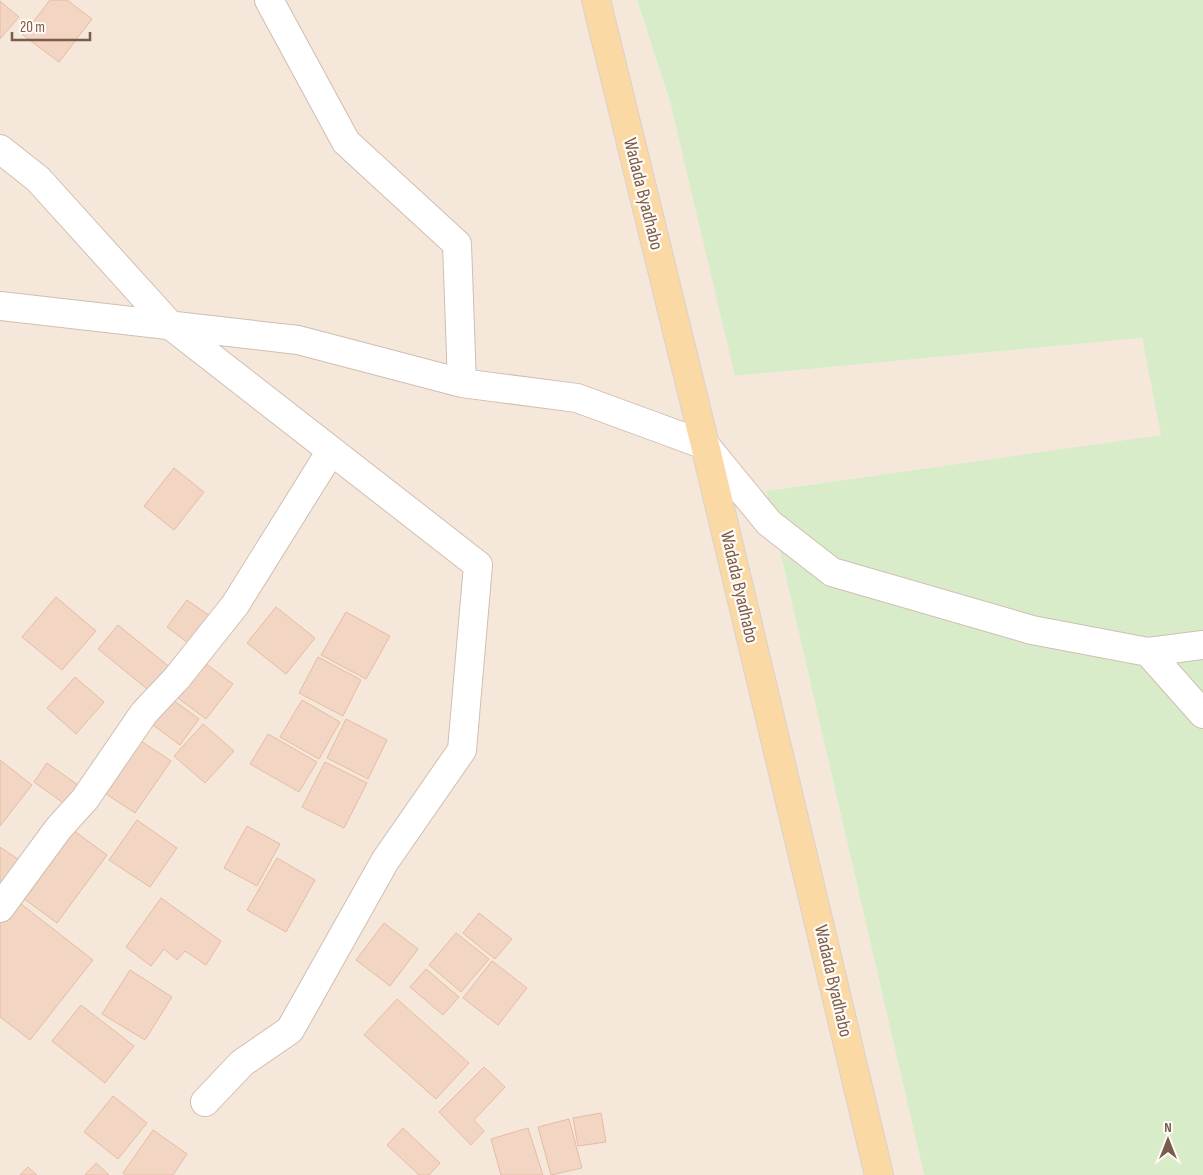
<svg xmlns="http://www.w3.org/2000/svg" width="1203" height="1175" font-family="'Sofia Sans Condensed',sans-serif">
  <style>
    .residential { fill: #f5e8da }
    .green { fill: #d8ecc9 }
    .building { fill: #f3d5c3; stroke: #e6bba3 }
    .lines { fill: none; stroke-linecap: round; stroke-linejoin: round }
    .minor-casing { stroke: #d1beb0; stroke-width: 30 }
    .major-casing { stroke: #dad1cd; stroke-width: 30 }
    .minor { stroke: #fff; stroke-width: 28 }
    .major { stroke: #fbd9a5; stroke-width: 28 }
    .labels { text-anchor: middle; dominant-baseline: central; stroke-width: 4.5; stroke-linejoin: round; paint-order: stroke }
    .street-label { font-size: 19px; fill: #7a5c4d; stroke: #fffaf3 }
  </style>
  <rect width="100%" height="100%" fill="#fdf6ec"/>
  <path class="residential" d="M0 0H637L670 102 736 376 1142 338 1162 435 766 491 924 1175H0Z"/>
  <path class="green" d="M637 0H1203V1175H924L766 491 1161 435 1142 338 735 376 670 102Z"/>
  <path class="building" d="M50 0H67L92 19 59 62 23 35Z
    M0 1 19 17 0 39Z
    M174 468 204 492 174 530 144 506Z
    M56 597 96 631 62 670 22 637Z
    M187 600 213 618 192 646 167 627Z
    M276 607 315 638 286 674 247 643Z
    M346 612 390 636 366 679 321 655Z
    M118 625 172 669 152 693 98 649Z
    M318 657 361 680 343 716 299 693Z
    M201 660 233 684 206 719 174 695Z
    M75 677 104 702 76 734 47 708Z
    M169 697 199 719 180 745 149 722Z
    M302 700 340 722 319 759 280 737Z
    M346 719 387 740 368 779 327 758Z
    M203 724 234 751 205 783 174 756Z
    M268 734 317 762 299 792 250 764Z
    M135 737 171 761 135 813 100 790Z
    M0 760 32 785 0 826Z
    M325 762 367 783 344 828 302 807Z
    M47 763 82 788 69 807 34 782Z
    M137 820 177 848 150 887 109 860Z
    M247 826 280 844 257 886 224 868Z
    M73 830 107 855 57 923 23 898Z
    M0 847 25 864 0 892Z
    M277 858 315 880 286 932 247 910Z
    M161 898 221 941 206 965 185 951 177 960 164 949 151 966 126 947Z
    M16 900 93 960 30 1040 0 1017V921Z
    M479 913 512 939 495 959 463 933Z
    M384 923 418 949 390 986 356 960Z
    M456 933 489 959 461 992 429 965Z
    M492 961 527 988 498 1025 463 998Z
    M426 969 459 997 443 1015 410 987Z
    M130 970 172 997 145 1040 102 1014Z
    M397 999 469 1063 436 1099 364 1035Z
    M81 1005 134 1046 105 1083 52 1041Z
    M484 1067 505 1087 474 1120 484 1131 471 1145 439 1112Z
    M113 1096 147 1123 118 1159 84 1132Z
    M601 1113 606 1142 578 1146 573 1118Z
    M569 1119 582 1168 551 1175 538 1127Z
    M403 1128 440 1163 429 1175H419L387 1145Z
    M528 1128 543 1175H501L491 1139Z
    M153 1130 187 1154 173 1175H126L123 1173Z
    M96 1163 109 1175H85Z
    M28 1167 37 1175H20Z"/>
  <g class="lines">
    <g class="minor-casing">
      <path id="minor" d="M269 0 346 142 457 244 462 383
        M0 149 38 179 170 325 478 565 462 750 385 861 290 1030 242 1063 205 1102
        M0 306 298 340 462 383 577 398 705 445 769 523 832 572 1032 630 1148 652 1203 645
        M1148 652 1203 714
        M0 908 58 829 85 799 144 713 177 678 235 605 331 451"/>
    </g>
    <g class="major-casing">
      <path id="major" d="M596 0 705 445 879 1175"/>
    </g>
    <use href="#minor" class="minor"/>
    <use href="#major" class="major"/>
  </g>
  <g class="labels">
    <g class="street-label">
      <text transform="translate(643 194) rotate(76)">Wadada Byadhabo</text>
      <text transform="translate(739 587) rotate(77)">Wadada Byadhabo</text>
      <text transform="translate(833 981) rotate(77)">Wadada Byadhabo</text>
    </g>
  </g>
  <g transform="translate(1168 1140)" stroke="#fffaf3" stroke-width="4" paint-order="stroke">
  <path d="M0-4L9 19L0 12L-9 19Z" fill="#7a5c4d"/>
  <text y="-8" font-size="14" font-weight="bold" text-anchor="middle" fill="#7a5c4d">N</text>
  </g>
  <path d="M12 32v8h78v-8" fill="none" stroke="#7a5c4d" stroke-width="2.5"/>
  <text x="20" y="32" font-size="15" fill="#7a5c4d" stroke="#fffaf3" stroke-width="4" paint-order="stroke">20 m</text>
</svg>
